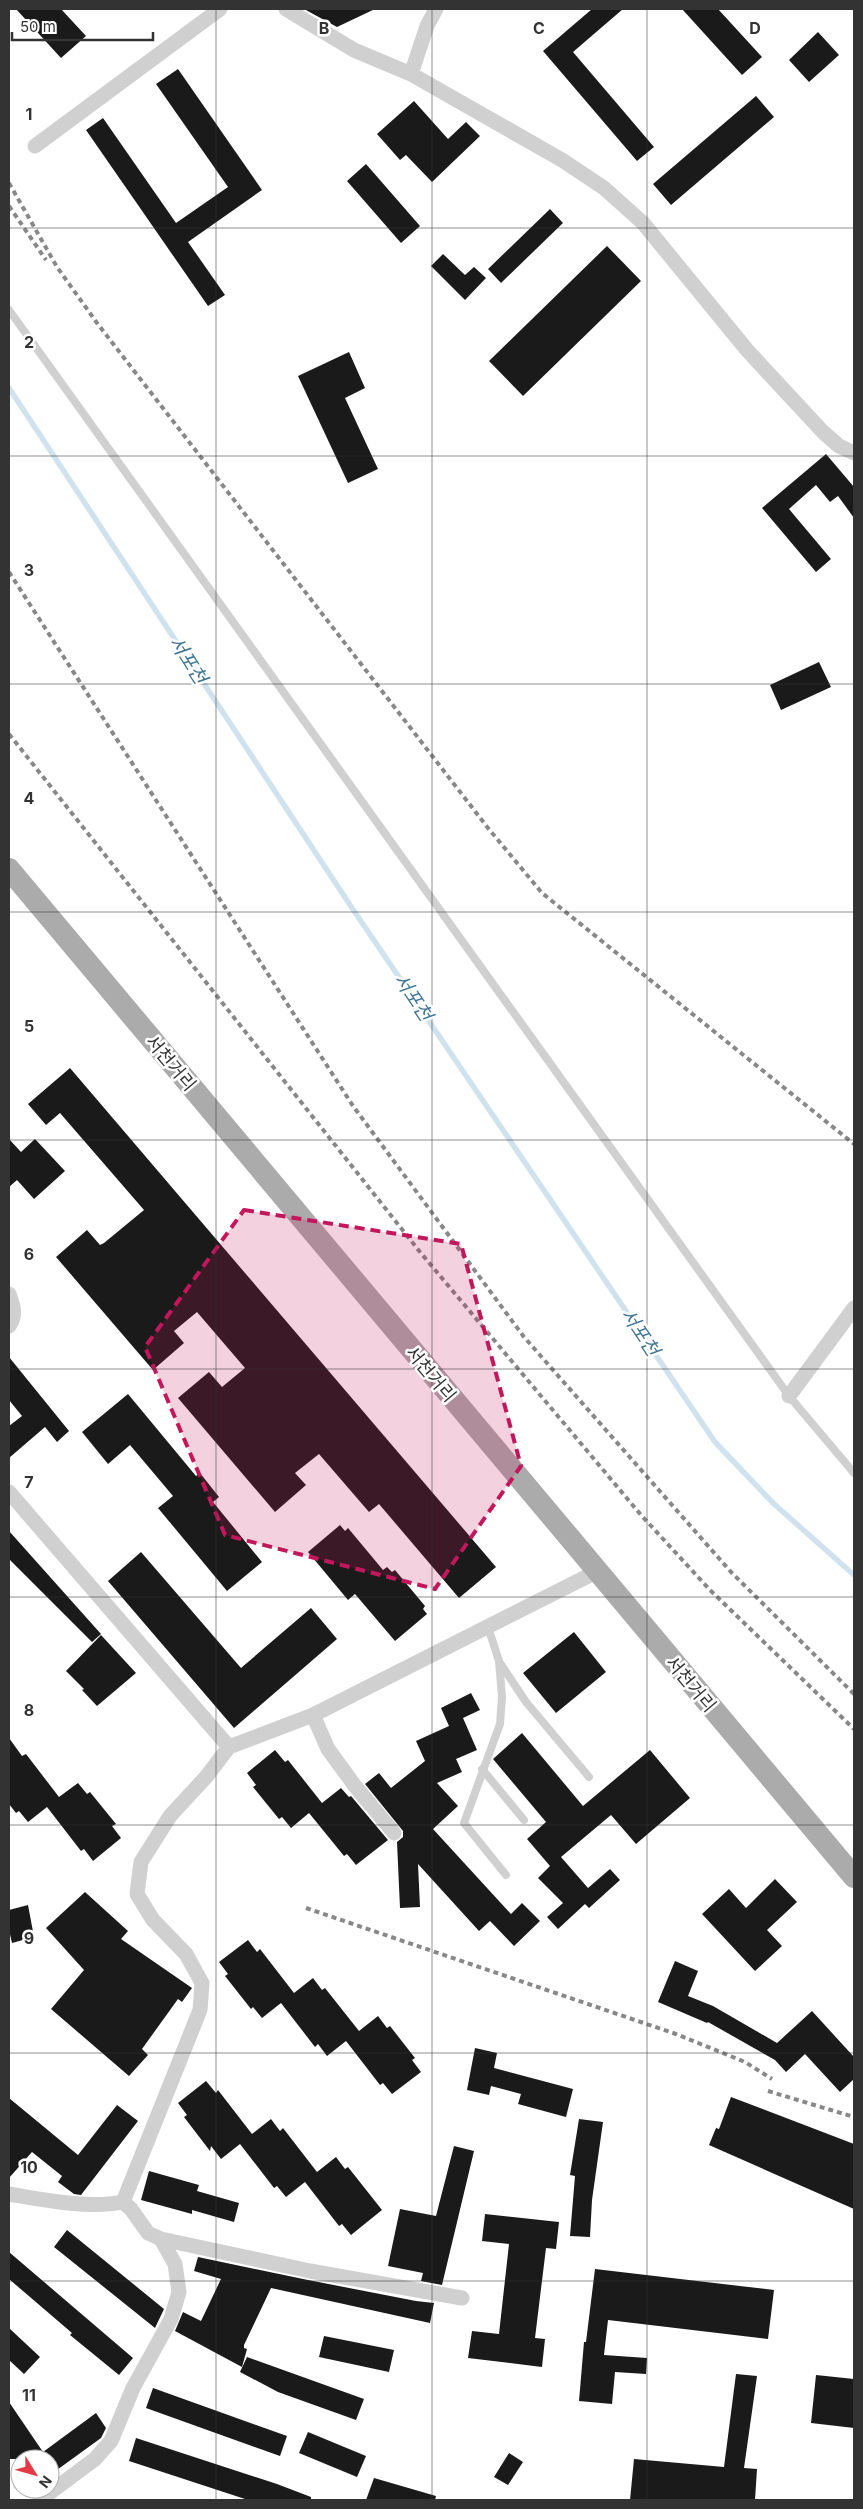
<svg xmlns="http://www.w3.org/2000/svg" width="863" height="2509" font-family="Inter,'Noto Sans KR',sans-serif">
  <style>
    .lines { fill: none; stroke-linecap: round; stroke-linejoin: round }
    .stream { stroke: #cfe2ee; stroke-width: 5.5 }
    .building { fill: #1a1a1a }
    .service { stroke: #d0d0d0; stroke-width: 8 }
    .minor { stroke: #d0d0d0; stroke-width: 15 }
    .primary { stroke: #ababab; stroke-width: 22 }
    .rail { stroke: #888; stroke-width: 4; stroke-dasharray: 5 4; stroke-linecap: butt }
    .marked { fill: #c2185b; fill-opacity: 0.2; stroke: #c2185b; stroke-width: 4; stroke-dasharray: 10 6; stroke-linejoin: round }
    .grid { fill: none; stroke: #333; stroke-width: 1; stroke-opacity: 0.55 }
    .labels { text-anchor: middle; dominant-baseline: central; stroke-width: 5; stroke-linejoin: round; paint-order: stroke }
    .street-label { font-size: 18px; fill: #333; stroke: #fff }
    .water-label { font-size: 19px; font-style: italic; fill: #3f7597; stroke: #fff }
    .grid-label { font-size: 16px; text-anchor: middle; font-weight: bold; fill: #333; stroke: #fff; stroke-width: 5; stroke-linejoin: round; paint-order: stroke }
  </style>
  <rect width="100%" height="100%" fill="#fff"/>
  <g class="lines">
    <path class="stream" d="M9 388 352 908 715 1442 773 1503 854 1575"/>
  </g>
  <path class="building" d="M16 9H61L86 36 61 58Z
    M304 9H375L337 27Z
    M592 9H623L573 52 654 147 637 161 543 51Z
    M682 9H718L762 57 742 75Z
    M818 32 839 55 809 82 789 60Z
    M178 69 262 190 188 242 225 295 208 306 86 130 103 118 176 223 228 187 156 84Z
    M756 96 774 117 671 205 653 184Z
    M414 101 448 139 466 122 480 136 432 182 406 155 400 160 377 134Z
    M366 164 420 226 401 243 347 181Z
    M550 209 563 223 501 283 488 269Z
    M607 246 641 281 523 396 489 361Z
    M443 254 465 275 474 267 486 278 465 300 431 266Z
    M349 352 365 388 345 398 378 469 348 483 298 376Z
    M826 454 854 487V518L838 496 830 502 816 485 789 509 831 559 816 572 762 508Z
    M819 662 831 687 781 710 770 685Z
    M70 1068 496 1567 459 1598 379 1504 369 1512 319 1454 295 1473 306 1485 275 1512 178 1398 209 1372 222 1387 245 1368 197 1312 174 1331 184 1343 153 1370 56 1257 87 1230 100 1245 104 1243 144 1210 60 1113 46 1125 28 1104Z
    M9 1139 21 1152 35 1139 65 1171 34 1199 17 1180 9 1187Z
    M9 1357 69 1431 57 1442 45 1427 9 1458V1426L22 1416 9 1400Z
    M128 1394 196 1476 200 1473 219 1497 213 1502 262 1562 227 1591 158 1508 173 1496 130 1445 108 1464 82 1432Z
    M340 1525 345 1531 348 1528 383 1570 387 1567 392 1572 395 1570 425 1606 423 1609 427 1614 395 1641 355 1594 348 1600 308 1552Z
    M9 1531 101 1634 92 1642 9 1559Z
    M141 1552 241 1668 311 1608 337 1639 234 1728 108 1581Z
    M574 1632 606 1672 556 1713 523 1673Z
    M101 1635 136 1673 97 1706 82 1690 84 1689 66 1671Z
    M471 1693 480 1710 463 1718 477 1750 456 1759 462 1772 437 1783 458 1806 433 1829 511 1914 522 1903 540 1921 514 1946 490 1921 479 1931 418 1864 420 1907 400 1908 397 1842 403 1837V1831L365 1784 379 1773 391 1788 425 1761 416 1741 449 1726 441 1708Z
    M522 1733 583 1806 650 1750 690 1798 636 1844 611 1815 561 1857 588 1888 610 1869 620 1880 589 1908 585 1904 558 1929 547 1917 563 1903 538 1878 550 1866 527 1839 546 1822 493 1759Z
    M9 1738 22 1756 26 1754 59 1797 78 1783 87 1794 90 1792 116 1824 112 1826 121 1838 93 1861 84 1849 81 1851 47 1807 28 1822 19 1811 16 1813 9 1804Z
    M275 1750 285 1762 288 1760 322 1803 341 1788 349 1797 351 1796 388 1840 356 1865 347 1854 344 1856 309 1813 291 1828 282 1817 279 1819 253 1787 256 1785 247 1773Z
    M775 1879 797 1902 767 1930 782 1946 755 1971 702 1914 729 1889 746 1908Z
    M85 1892 128 1931 121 1939 192 1988 182 2002 178 1999 142 2049 148 2055 129 2076 51 2009 84 1970 46 1928Z
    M28 1905 34 1937 12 1943 9 1930V1910Z
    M248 1940 257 1952 260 1949 294 1993 313 1978 322 1990 325 1988 359 2031 378 2016 387 2028 390 2026 415 2058 412 2060 421 2072 392 2094 383 2083 380 2085 346 2041 327 2056 318 2044 315 2047 281 2003 262 2018 253 2007 251 2009 225 1976 228 1974 219 1962Z
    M675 1961 698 1971 688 1996 713 2006 777 2043 812 2011 854 2057V2079L840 2092 805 2054 786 2072 775 2060 708 2022 707 2023 658 2002Z
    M475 2048 497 2053 494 2068 573 2089 566 2117 518 2104 521 2094 491 2086 489 2095 467 2090Z
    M206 2081 216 2093 218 2090 252 2134 271 2119 280 2131 283 2128 317 2172 336 2157 345 2169 348 2167 382 2210 351 2235 342 2224 339 2226 305 2182 286 2197 277 2186 274 2188 240 2144 221 2159 211 2146 210 2151 184 2117 187 2115 178 2103Z
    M731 2097 854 2144V2209L709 2145 716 2128 719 2129Z
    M9 2098 78 2155 117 2105 138 2121 81 2195 74 2194 58 2182 62 2176 32 2152 9 2178Z
    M579 2119 603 2122 592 2200 590 2237 570 2236 575 2176 570 2175Z
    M454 2146 474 2151 442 2285 421 2281 423 2273 388 2266 400 2209 436 2216Z
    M149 2171 199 2185 197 2191 239 2203 234 2222 192 2210V2214L141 2200Z
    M485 2214 559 2222 556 2249 546 2248 535 2338 545 2339 542 2367 468 2358 472 2331 499 2334 509 2244 482 2241Z
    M67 2230 164 2309 155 2328 54 2247Z
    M9 2252 133 2358 119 2375 70 2335 72 2333 9 2279Z
    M198 2257 308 2280 416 2301 434 2303 430 2323 271 2288 244 2345V2348L247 2349 242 2367 175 2331 183 2312 201 2321 221 2279 194 2271Z
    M595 2269 774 2290 768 2339 608 2320 604 2355 647 2358 646 2374 615 2372 612 2404 579 2401 584 2342H586Z
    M9 2328 40 2357 24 2374 9 2360Z
    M324 2336 394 2350 389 2372 319 2357Z
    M247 2357 364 2399 356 2420 278 2392 240 2372Z
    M736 2374 757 2376 744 2468 757 2469 755 2500H630L634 2459 724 2467Z
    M816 2375 854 2379V2428L811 2423Z
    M153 2388 287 2436 280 2456 146 2408Z
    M9 2402 43 2452 96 2413 106 2428 101 2438 50 2475V2459H9Z
    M308 2432 366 2456 357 2477 299 2453Z
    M136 2438 277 2484 311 2497V2500H248L129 2461Z
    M509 2453 523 2462 508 2485 494 2477Z
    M374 2478 436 2496 435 2500H366Z"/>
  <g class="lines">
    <path class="service" d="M9 310 789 1396 854 1473
      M488 1627 499 1661 502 1697 500 1724 464 1823 506 1875
      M500 1663 526 1702 589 1777
      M482 1769 524 1820"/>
    <path class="minor" d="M286 9 354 50 411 74 562 160 604 188 643 223 747 350 823 432 839 446 854 453
      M411 74 427 26 436 9
      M35 146 220 9
      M9 1294C13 1305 17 1315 9 1326
      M789 1396 854 1308
      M9 1492 229 1747
      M313 1715 328 1749 355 1786 394 1833
      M9 2194C45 2200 87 2209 123 2202L200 2010 202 1983 186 1954 153 1920 137 1894 141 1862 170 1816 206 1777 229 1747 313 1715 596 1572
      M161 2239 310 2271 462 2298
      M40 2500 95 2459 111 2441 133 2388 171 2319 179 2292 175 2264 161 2239 148 2233 131 2209 123 2202"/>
    <path class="primary" d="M9 869 854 1877"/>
    <path class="rail" d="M9 183 57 267 97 323 488 828 542 893 854 1144
      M9 206 46 260
      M9 572 353 1106 524 1337 731 1572 854 1694
      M9 734 420 1252 641 1515 710 1590 854 1729
      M306 1908 676 2034 745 2062 772 2079
      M768 2091 854 2117"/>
  </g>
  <path class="marked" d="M244 1210 461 1244 521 1466 435 1589 225 1535 145 1347Z"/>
  <path class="grid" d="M216 9V2500M432 9V2500M647 9V2500M9 228H854M9 456H854M9 684H854M9 912H854M9 1140H854M9 1369H854M9 1597H854M9 1825H854M9 2053H854M9 2281H854"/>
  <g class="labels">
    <g class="street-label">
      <text transform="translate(171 1063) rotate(50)">서천거리</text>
      <text transform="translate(431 1374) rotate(50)">서천거리</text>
      <text transform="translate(691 1684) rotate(50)">서천거리</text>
    </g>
    <g class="water-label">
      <text transform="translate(188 660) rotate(57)">서포천</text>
      <text transform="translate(413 997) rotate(56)">서포천</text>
      <text transform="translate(640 1332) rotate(56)">서포천</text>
    </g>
  </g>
  <g class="grid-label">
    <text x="324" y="34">B</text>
    <text x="539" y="34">C</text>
    <text x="755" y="34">D</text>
    <text x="29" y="120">1</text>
    <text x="29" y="348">2</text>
    <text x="29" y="576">3</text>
    <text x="29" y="804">4</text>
    <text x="29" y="1032">5</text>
    <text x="29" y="1260">6</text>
    <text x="29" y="1488">7</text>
    <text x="29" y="1716">8</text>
    <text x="29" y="1944">9</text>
    <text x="29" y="2173">10</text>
    <text x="29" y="2401">11</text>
  </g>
  <rect width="863" height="2509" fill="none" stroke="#333333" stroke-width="20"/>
  <g transform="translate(35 2474) rotate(127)"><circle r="24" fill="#ffffff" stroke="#adadad"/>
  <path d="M0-4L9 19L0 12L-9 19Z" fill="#e63946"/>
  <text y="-8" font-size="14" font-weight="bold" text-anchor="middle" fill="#333333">N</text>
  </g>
  <path d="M12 32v8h141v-8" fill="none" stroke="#333333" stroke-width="2.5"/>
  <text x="20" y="32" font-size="15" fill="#333333" stroke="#ffffff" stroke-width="4" paint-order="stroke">50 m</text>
</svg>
